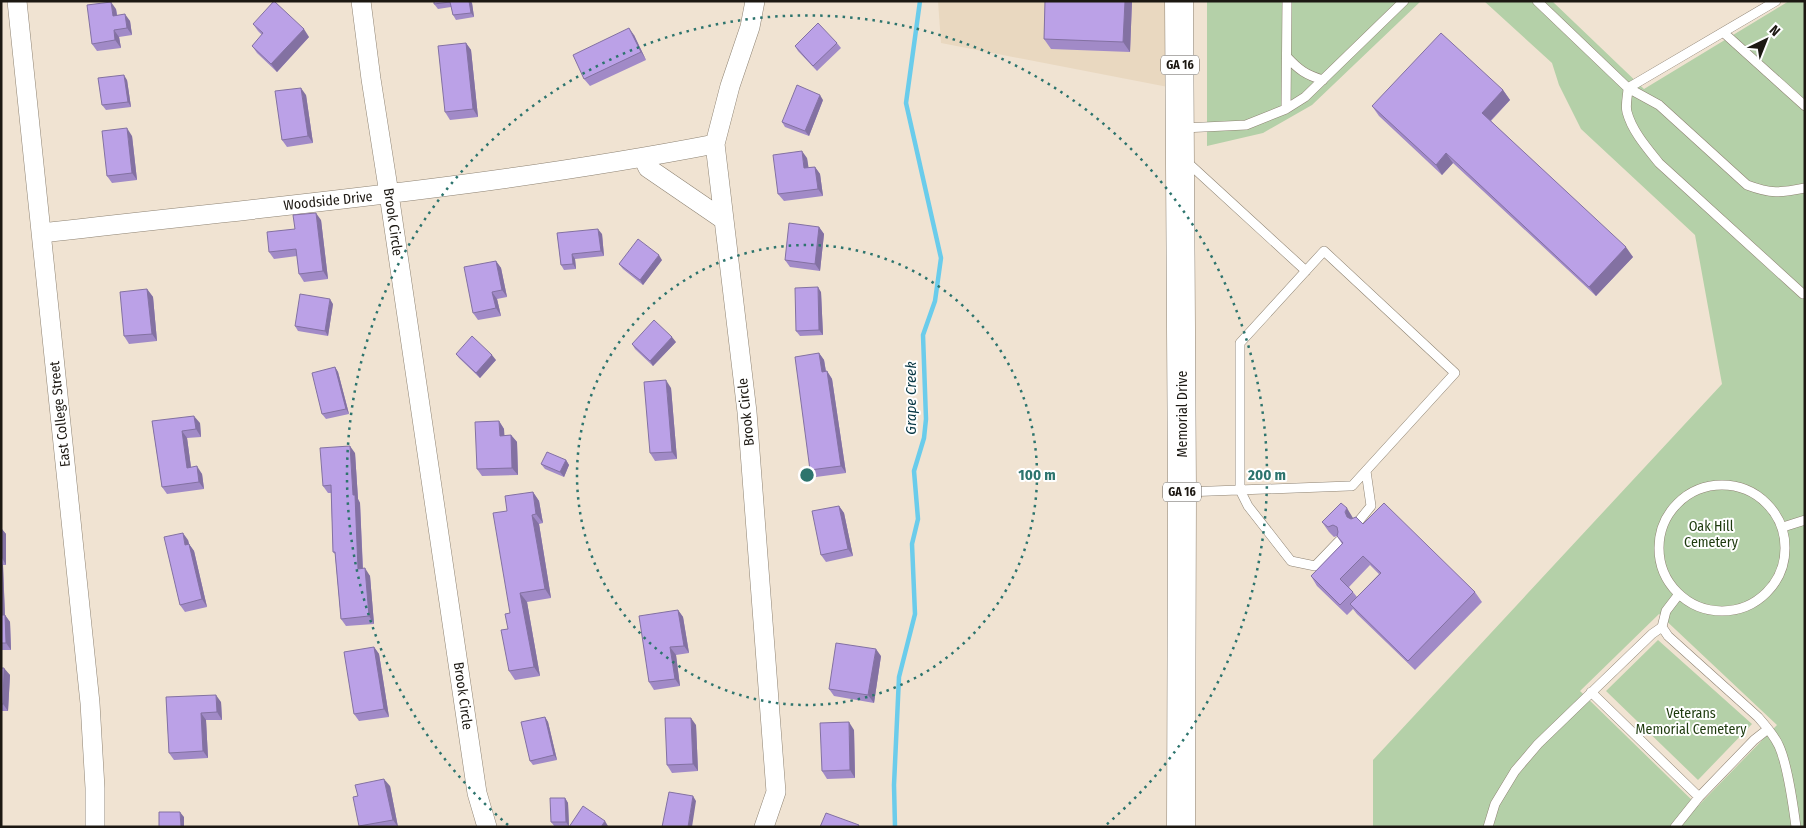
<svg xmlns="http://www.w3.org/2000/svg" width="1806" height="828" font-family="'Fira Sans Condensed',sans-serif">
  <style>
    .built { fill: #e9d8c0 }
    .green { fill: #b4d0a8; fill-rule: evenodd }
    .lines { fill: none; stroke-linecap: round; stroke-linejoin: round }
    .stream { stroke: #6acceb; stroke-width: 4.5 }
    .service-casing { stroke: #8e8373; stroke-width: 10 }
    .minor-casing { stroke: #8e8373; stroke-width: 20 }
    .primary-casing { stroke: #8e8373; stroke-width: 29 }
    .service { stroke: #fff; stroke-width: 9 }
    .minor { stroke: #fff; stroke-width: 19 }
    .primary { stroke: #fff; stroke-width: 28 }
    .wall { fill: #a18ac7; fill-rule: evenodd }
    .shaded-wall { fill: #8371a2 }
    .building { fill: #bba1e7; stroke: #8371a2 }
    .ring { fill: none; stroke: #2d746d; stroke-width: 2.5; stroke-dasharray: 2.5 5 }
    .labels { text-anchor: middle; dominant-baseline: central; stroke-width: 4; stroke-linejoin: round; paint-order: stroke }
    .shield { fill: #fff; stroke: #605d59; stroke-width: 1 }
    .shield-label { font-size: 12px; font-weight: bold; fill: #1c1812 }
    .street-label { font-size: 14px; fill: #1c1812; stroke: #fff }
    .park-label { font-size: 14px; fill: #1d3a0d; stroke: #fff }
    .water-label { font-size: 15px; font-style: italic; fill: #053542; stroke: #fff }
    .centre { fill: #2d746d; stroke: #fff; stroke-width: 2.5 }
    .ring-label { font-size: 15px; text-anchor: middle; font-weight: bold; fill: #2d746d; stroke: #fff; stroke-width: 4; stroke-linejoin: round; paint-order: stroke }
  </style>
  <rect width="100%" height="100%" fill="#f0e3d2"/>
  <path class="built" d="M938 1H1170L1168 87 941 43Z"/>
  <path class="green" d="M1207 1H1421L1312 105 1263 133 1207 146Z
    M1484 1H1552L1644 89 1789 1H1805V827H1373V760L1722 384 1695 235 1581 129 1559 85 1552 63ZM1659 614 1777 725 1698 806 1580 691Z
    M1658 640 1752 724 1698 780 1606 691Z"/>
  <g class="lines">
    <path class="stream" d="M895 827 894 785 899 677 915 614 912 544 918 519 914 471 924 438 926 419 923 335 935 301 941 258 906 103 920 1"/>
    <g class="service-casing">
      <path id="service" d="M1287 1 1286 109 1305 97 1404 1
        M1537 1 1628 88 1776 1
        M1724 33 1805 106
        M1287 57C1299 70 1306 75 1323 80
        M1183 128 1246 125 1286 109
        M1186 161 1306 271
        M1803 294 1659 163C1647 148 1632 131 1627 112 1625 105 1628 95 1628 88L1659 105 1747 185C1771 194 1780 193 1805 188
        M1659 548a63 63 0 1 1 126 0a63 63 0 1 1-126 0Z
        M1185 492 1349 486H1352L1455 373 1324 251 1240 343V490L1248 506 1291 561 1315 566 1339 541
        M1358 522 1371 506 1366 471
        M1783 527 1805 520
        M1679 594 1666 611 1662 627 1668 636 1758 717C1766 726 1774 735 1779 746 1788 766 1793 804 1796 827
        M1591 692 1699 797
        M1488 827 1495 804 1515 771 1538 744 1652 634 1662 627
        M1675 827 1699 797 1754 740 1768 729"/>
    </g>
    <g class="minor-casing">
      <path id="minor" d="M17 1 90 703 95 788V827
        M361 1 371 79 389 194 477 793 487 827
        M755 1 750 27 730 86 715 144 747 412 776 792 764 827
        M643 158 648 168 724 220
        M42 233C266 207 493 187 715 144"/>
    </g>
    <g class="primary-casing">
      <path id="primary" d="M1179 1 1182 492 1181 827"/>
    </g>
    <use href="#service" class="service"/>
    <use href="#minor" class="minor"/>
    <use href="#primary" class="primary"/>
  </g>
  <path class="wall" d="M434 1 472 3 474 17 456 20 453 15 451 7 438 9 434 4Z
    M1045 1H1132L1130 52 1051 49 1044 39Z
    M116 9 117 15 130 21 132 35 119 37 121 48 97 51 92 44Z
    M253 24 309 37 277 72 257 53 252 46 262 35 258 31Z
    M634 35 646 60 590 86 584 79Z
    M466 43 471 50 478 117 450 120 445 112Z
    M837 43 841 48 817 71 798 51 795 46Z
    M127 80 131 107 106 110 102 105Z
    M1503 90 1510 100 1491 121 1633 257 1596 296 1453 163 1442 175 1379 116 1372 106Z
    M306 95 313 143 287 147 282 140Z
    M823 100 809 136 785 127 782 122Z
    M132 136 137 180 112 183 107 176Z
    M807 158 808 168 815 167 820 174 823 196 784 201 778 194Z
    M321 220 328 279 304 282 299 274 297 256 274 259 269 252Z
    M819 227 824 234 820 271 790 267 785 260Z
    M557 233 602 234 604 256 575 259 576 269 564 270 561 265Z
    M662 260 643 285 623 269 619 264Z
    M496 261 501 268 507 297 497 299 501 316 478 320 473 313Z
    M147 289 153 297 157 341 129 344 124 336Z
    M821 292 823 335 800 336 796 331Z
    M333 304 328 336 298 331 295 326Z
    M676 342 653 366 635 349 632 344Z
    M819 353 824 360 826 371H827L832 379 846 473 816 477 810 470Z
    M456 354 496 360 480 378 459 358Z
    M335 367 338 372 349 414 326 419 322 414Z
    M671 388 677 459 655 461 650 453Z
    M152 421 200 423 201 437 187 438 191 467 202 474 204 489 167 494 162 487Z
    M499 421 504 429V435H511L517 442 518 475 482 476 477 469Z
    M355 453 358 499 360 503 363 568 370 576 374 624 346 626 341 619 335 554 333 552 331 493H328L323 486Z
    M566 460 569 465 564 477 545 469 541 464Z
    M533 492 539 501 543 523 539 524 551 598 527 602 540 676 515 680 509 671 508 629 510 613 507 511Z
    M839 506 844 513 853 556 826 562 821 555Z
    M1353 518 1475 592 1482 602 1415 670 1357 614 1353 609 1347 615 1317 586 1311 576 1342 544 1337 536 1334 537 1329 532 1322 522ZM1370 565 1379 574 1357 597 1349 587Z
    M1 528 6 534V565H3L5 615 10 622 11 650H1Z
    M188 540 189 544 194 551 207 607 185 612 180 605Z
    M678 610 683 617 689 653 676 655 680 686 654 690 649 682Z
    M374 647 379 654 389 717 359 721 354 714Z
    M881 656 874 703 834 696 829 689Z
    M1 668 10 675 8 711H1Z
    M166 697 221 702 222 720H206L208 758 174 760 169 753Z
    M545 717 548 722 557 760 533 765 530 761Z
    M696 725 698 771 672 773 667 765Z
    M854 730 855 778 827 779 822 771Z
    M390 786 398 827H359Z
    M565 798 568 803 569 827 608 826 555 827 551 822Z"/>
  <path class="shaded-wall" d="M469 1H471L472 3 474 17 471 13Z
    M1125 1H1132L1130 52 1123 42Z
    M111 2 116 9 118 23 113 16Z
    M125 14 130 21 132 35 127 28Z
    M629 28 634 35 646 60 641 52Z
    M304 29 309 37 277 72 271 64Z
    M114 30 119 37 121 48 115 40Z
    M466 43 471 50 478 117 473 109Z
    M124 75 127 80 131 107 128 102Z
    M301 88 306 95 313 143 308 136Z
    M1503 90 1510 100 1489 122 1482 113Z
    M820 95 823 100 809 136 805 131Z
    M127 128 132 136 137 180 132 173Z
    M802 151 807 158 810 176 804 168Z
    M1446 153 1453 163 1442 175 1436 165Z
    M815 167 820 174 823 196 818 189Z
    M316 213 321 220 328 279 323 271Z
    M819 227 824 234 820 271 815 264Z
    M598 229 602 234 604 256 601 251Z
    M1626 247 1633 257 1596 296 1589 287Z
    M572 254 575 259 576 269 573 264Z
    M659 255 662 260 643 285 640 280Z
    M496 261 501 268 507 297 502 290Z
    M818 287 821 292 823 335 819 330Z
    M147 289 153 297 157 341 152 334Z
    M492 292 497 299 501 316 496 308Z
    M330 299 333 304 328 336 325 331Z
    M672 337 676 342 653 366 650 361Z
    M819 353 824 360 827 379 822 372Z
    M492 355 496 360 480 378 476 373Z
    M335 367 338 372 349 414 346 409Z
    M827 371 832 379 846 473 841 466Z
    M666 380 671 388 677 459 672 452Z
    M194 416 200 423 201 437 196 429Z
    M499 421 504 429 505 443 500 436Z
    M182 431 187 438 192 475 187 468Z
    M511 435 517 442 518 475 512 468Z
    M350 446 355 453 358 499 360 503 363 576 358 569Z
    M566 460 569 465 564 477 560 472Z
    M197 466 202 474 204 489 199 482Z
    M533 492 539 501 543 523 536 514Z
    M839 506 844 513 853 556 848 549Z
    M1347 508 1353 518 1352 522 1347 517 1345 512Z
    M532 515 539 524 551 598 545 589Z
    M1 528 6 534V565L2 558Z
    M183 533 188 540 191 552 185 545Z
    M189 544 194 551 207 607 202 599Z
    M1 563 3 565 5 619V615L10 622 11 650 6 643 1 616Z
    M365 568 370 576 374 624 369 616Z
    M520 593 527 602 540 676 534 667Z
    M678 610 683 617 689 653 684 646Z
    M374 647 379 654 389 717 384 709Z
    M670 647 676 655 680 686 675 679Z
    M876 649 881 656 874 703 868 695Z
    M4 668 10 675 8 711 3 704Z
    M216 695 221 702 222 720 217 712Z
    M201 713 206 720 208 758 203 751Z
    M545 717 548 722 557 760 554 755Z
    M691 718 696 725 698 771 693 764Z
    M849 722 854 730 855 778 850 770Z
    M384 779 390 786 398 827 393 820Z
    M693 796 696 801 692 827H688Z
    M565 798 568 803 569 827 566 822Z
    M180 812 184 817V827H181Z
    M605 821 608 826 601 827Z"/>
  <path class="building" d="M274 1 304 29 271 64 252 46 263 33 253 24Z
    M434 1H469L471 13 453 15 450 2 434 4Z
    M1045 1H1125L1123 42 1044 39Z
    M111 2 113 16 125 14 127 28 114 30 115 40 92 44 87 5Z
    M818 23 837 43 813 66 795 46Z
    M629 28 641 52 584 79 573 55Z
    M1441 33 1503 90 1482 113 1626 247 1589 287 1446 153 1436 165 1372 106Z
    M466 43 473 109 445 112 438 46Z
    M124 75 128 102 102 105 98 78Z
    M797 85 820 95 805 131 782 122Z
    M301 88 308 136 282 140 275 91Z
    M127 128 132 173 107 176 102 131Z
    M802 151 804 168 815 167 818 189 778 194 773 155Z
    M316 213 323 271 299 274 296 249 269 252 267 232 295 229 293 215Z
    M789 223 819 227 815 264 785 260Z
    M598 229 601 251 572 254 573 264 561 265 557 233Z
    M638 239 659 255 640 280 619 264Z
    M496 261 502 290 492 292 496 308 473 313 464 267Z
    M818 287 819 330 796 331 795 288Z
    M147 289 152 334 124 336 120 292Z
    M300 294 330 299 325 331 295 326Z
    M654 320 672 337 650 361 632 344Z
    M472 336 492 355 476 373 456 354Z
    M819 353 822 372 827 371 841 466 810 470 795 357Z
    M335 367 346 409 322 414 312 373Z
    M666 380 672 452 650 453 644 382Z
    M194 416 196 429 182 431 187 468 197 466 199 482 162 487 152 421Z
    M499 421 500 436 511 435 512 468 477 469 475 422Z
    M350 446 353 495H355L358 569 365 568 369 616 341 619 335 552H333L331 485 323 486 320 448Z
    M547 452 566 460 560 472 541 464Z
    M533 492 536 514 532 515 545 589 520 593 534 667 509 671 501 630 508 629 505 614 510 613 493 513 507 511 505 496Z
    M1341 503 1347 508 1345 512 1347 517 1351 519 1356 517 1363 524 1384 503 1475 592 1408 661 1350 604 1381 573 1363 556 1340 579 1353 592 1340 605 1311 576 1343 543 1337 536 1338 532 1337 527 1333 525 1328 527 1322 522Z
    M839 506 848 549 821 555 812 511Z
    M183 533 185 545 189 544 202 599 180 605 164 537Z
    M678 610 684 646 670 647 675 679 649 682 639 616Z
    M1 615H5L6 643H1Z
    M836 643 876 649 868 695 829 689Z
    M374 647 384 709 354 714 344 652Z
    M1 668H4L3 704H1Z
    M216 695 217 712 201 713 203 751 169 753 166 697Z
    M545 717 554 755 530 761 521 722Z
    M665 718H691L693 764 667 765Z
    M849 722 850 770 822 771 820 723Z
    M384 779 393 820 359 826 353 797 358 796 355 785Z
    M669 792 693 796 688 827H662Z
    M550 798H565L566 822H551Z
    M583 806 605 821 601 827H569Z
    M159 812H180L181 827H159Z
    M826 813 859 825 858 827H820Z"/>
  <g class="ring">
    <circle cx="807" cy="475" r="230"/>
    <path d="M508 825A460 460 0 1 1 1106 825"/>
  </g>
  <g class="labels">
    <g class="shield">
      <rect x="1161" y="55.5" width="38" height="19" rx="4"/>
      <rect x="1163" y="482.5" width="38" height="19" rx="4"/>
    </g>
    <g class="shield-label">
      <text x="1180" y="65">GA 16</text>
      <text x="1182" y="492">GA 16</text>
    </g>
    <g class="street-label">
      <text transform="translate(328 201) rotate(-6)">Woodside Drive</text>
      <text transform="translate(393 222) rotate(82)">Brook Circle</text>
      <text transform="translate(746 412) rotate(-96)">Brook Circle</text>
      <text transform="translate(60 414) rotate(-96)">East College Street</text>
      <text transform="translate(1182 414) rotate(-90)">Memorial Drive</text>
      <text transform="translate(463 696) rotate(82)">Brook Circle</text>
    </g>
    <g class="park-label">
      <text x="1711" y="526">Oak Hill<tspan x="1711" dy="16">Cemetery</tspan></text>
      <text x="1691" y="713">Veterans<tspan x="1691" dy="16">Memorial Cemetery</tspan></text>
    </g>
    <g class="water-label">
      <text transform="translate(911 398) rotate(-90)">Grape Creek</text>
    </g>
  </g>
  <circle cx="807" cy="475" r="8" class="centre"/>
  <g class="ring-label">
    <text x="1037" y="480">100 m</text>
    <text x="1267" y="480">200 m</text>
  </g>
  <rect width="1806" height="828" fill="none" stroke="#1c1812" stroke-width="5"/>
  <g transform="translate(1766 40) rotate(43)" stroke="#ffffff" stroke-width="4" paint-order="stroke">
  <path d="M0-4L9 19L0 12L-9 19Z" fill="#1c1812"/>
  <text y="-8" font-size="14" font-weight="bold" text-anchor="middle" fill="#1c1812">N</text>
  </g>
</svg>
